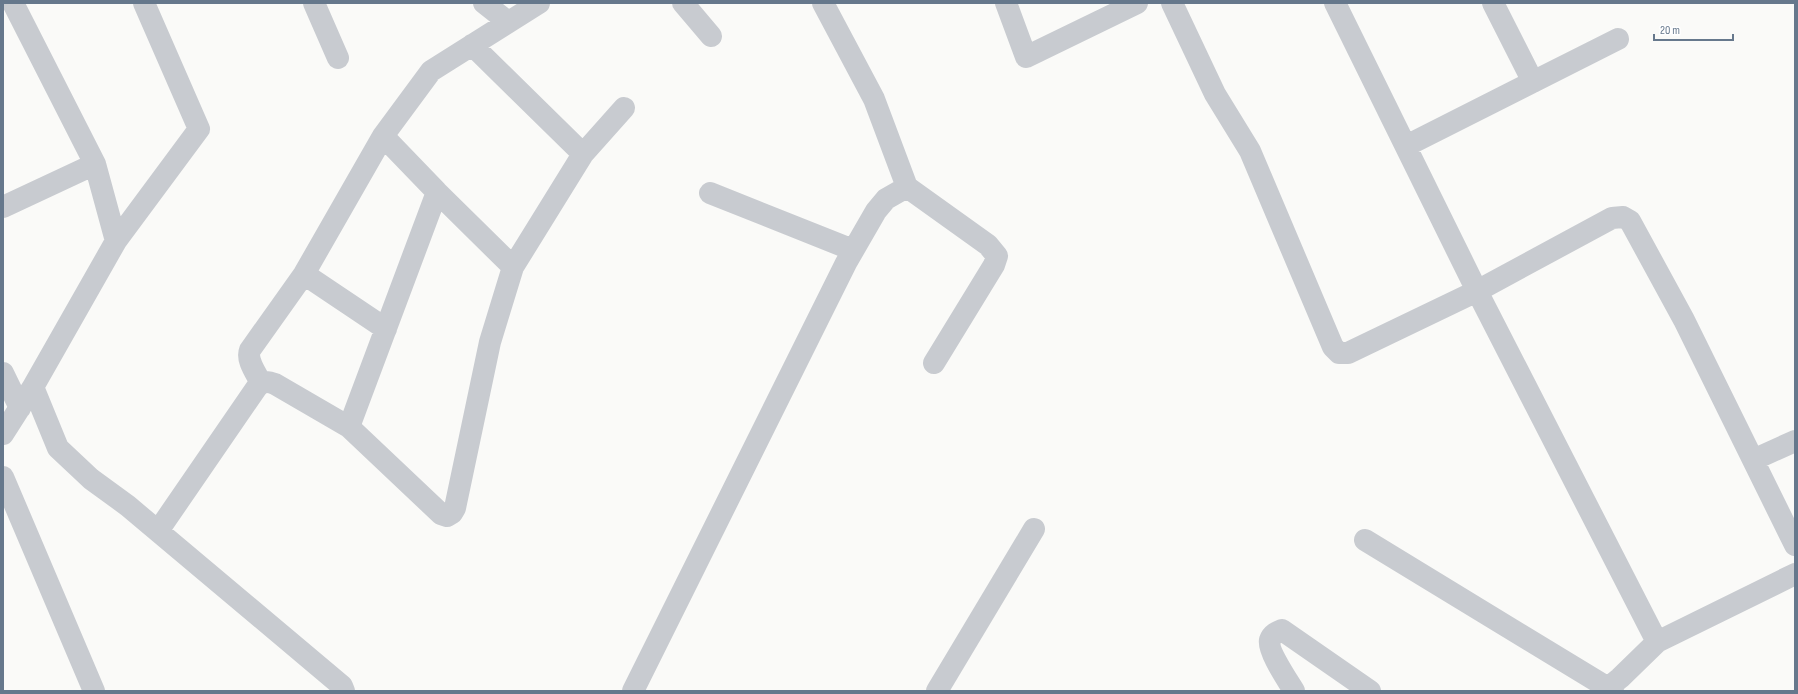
<svg xmlns="http://www.w3.org/2000/svg" width="1798" height="694" font-family="'Sofia Sans Condensed',sans-serif">
  <style>
    .lines { fill: none; stroke-linecap: round; stroke-linejoin: round }
    .minor { stroke: #c8cbd0; stroke-width: 22 }
  </style>
  <rect width="100%" height="100%" fill="#fafaf8"/>
  <g class="lines">
    <path class="minor" d="M13 3 95 164 116 241
      M314 3 338 58
      M484 3 508 22
      M683 3 711 36
      M823 3 874 99 907 187 988 245 997 256 994 265 934 363
      M1006 3 1026 57 1137 3
      M1172 3 1215 94 1250 151 1333 347 1339 353H1348L1477 291 1612 218 1623 217 1630 221 1684 320 1795 545
      M1335 3 1477 291 1657 642
      M1493 3 1533 82
      M472 45 583 154
      M383 136 437 192 513 267
      M1406 146 1618 39
      M710 193 853 250
      M3 207 95 164
      M304 274 386 329
      M3 373 20 408
      M261 383C256 373 246 360 250 350L304 274 383 136 431 71 539 3
      M33 387 58 448 91 479 128 506 342 686 344 691
      M349 427 437 192
      M3 434 33 387 116 241 199 129 144 3
      M1753 460 1795 441
      M3 477 94 691
      M158 531 257 387C263 381 267 381 275 384L349 427 441 514 447 516 452 513 455 508 490 342 513 267 583 154 624 108
      M1365 540 1613 691
      M633 691 846 263 876 211 886 199 907 187
      M937 691 1034 529
      M1294 691C1288 681 1267 650 1270 640 1272 634 1277 632 1282 630L1370 691
      M1604 691 1620 678 1657 642 1795 574"/>
  </g>
  <rect width="1798" height="694" fill="none" stroke="#66788c" stroke-width="8"/>
  <path d="M1654 34v6h79v-6" fill="none" stroke="#66788c" stroke-width="2"/>
  <text x="1660" y="34" font-size="12" fill="#66788c" stroke="#ffffff" stroke-width="3" paint-order="stroke">20 m</text>
</svg>
